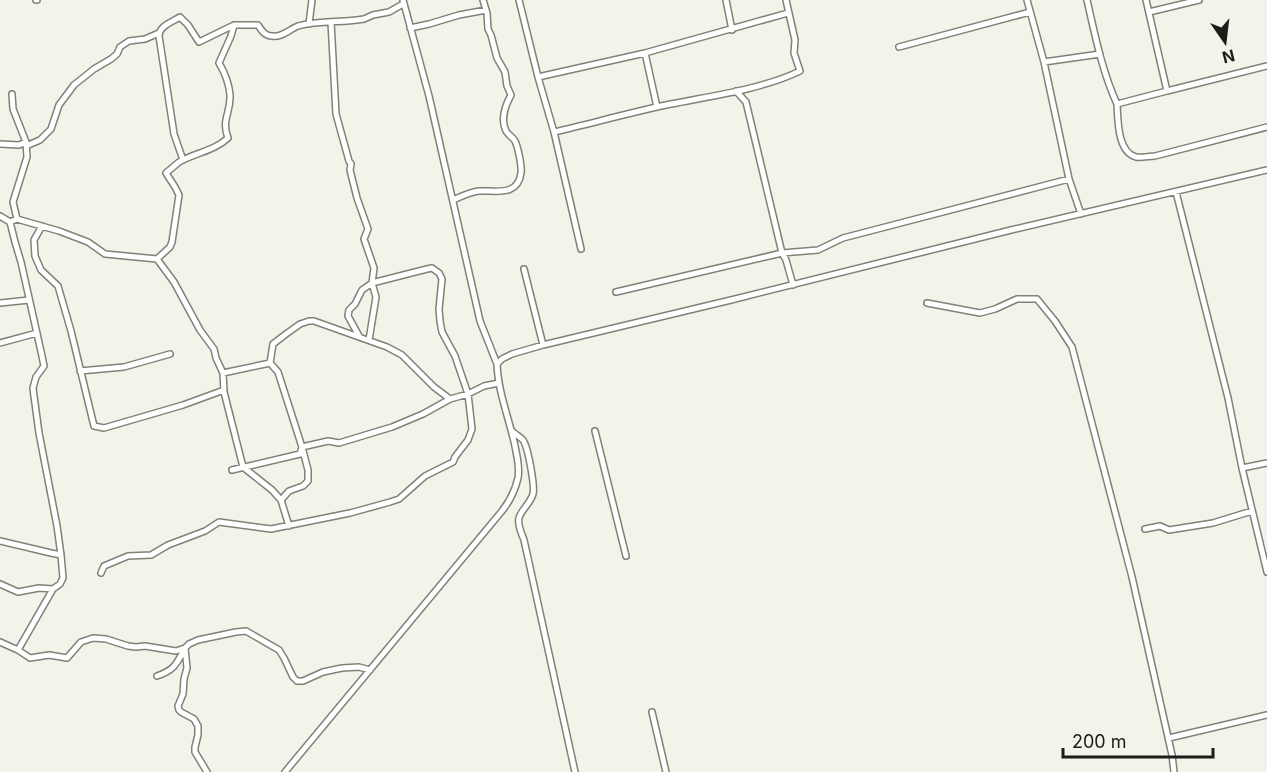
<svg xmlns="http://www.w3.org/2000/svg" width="1267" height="772" font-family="Inter,sans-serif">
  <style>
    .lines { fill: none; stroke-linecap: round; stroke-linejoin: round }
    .street-casing { stroke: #808177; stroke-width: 8 }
    .street { stroke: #fff; stroke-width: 5 }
  </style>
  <rect width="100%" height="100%" fill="#f3f4e9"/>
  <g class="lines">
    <g class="street-casing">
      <path id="street" d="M36 0H37
        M403 0 429 96 480 321 497 364
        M519 0 538 77 554 132
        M726 0 732 30
        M1027 0 1044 62 1069 179
        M1087 0C1095 35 1102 71 1117 104L1167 91 1146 0
        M1149 12 1199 0
        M331 22 336 114 349 161 351 164 350 170 357 198 368 229 364 239 374 268 372 283 376 297 369 340
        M309 24 312 0
        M410 28 429 24 459 15 486 10
        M899 47 1030 12
        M645 53 657 107
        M1044 62 1100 54
        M538 77 645 53 788 13
        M736 91 746 102 782 253 786 260 793 285
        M1167 91 1267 66
        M12 94 13 109 26 142 27 157 13 202 17 219
        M1117 104C1118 119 1117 152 1136 157 1142 158 1149 156 1155 156L1267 127
        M0 144 19 145 26 142
        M26 146 40 140 51 129 59 105 74 85 94 69 111 59 117 54 120 47 129 41 145 39 159 33
        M183 160C199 152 215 150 228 138 221 119 231 113 230 95 229 83 225 73 219 63L231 36 234 25
        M1176 192 1228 398 1242 468 1267 572
        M453 200C462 196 470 192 479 191 495 190 518 197 521 173 522 167 518 147 515 141 513 137 508 135 506 131 500 119 505 106 511 95L507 86 505 72 497 58 491 35 488 29 487 13 483 0
        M0 216 10 222
        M42 226 34 240 35 256 41 270 58 286 71 331 94 426 104 428 183 405 224 390
        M581 249 554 132C593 123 632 112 671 104 711 96 763 89 800 71L794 53 795 40 786 0
        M157 259 174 282 200 330 214 349 216 358 223 373 224 392 243 467 272 490 281 500 289 526
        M524 269 543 345
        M616 292 782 253 818 250 843 238 1069 179 1081 214
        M0 303 29 300
        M927 303 980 313 995 309 1017 299H1037L1055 321 1072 347 1132 577 1172 755 1174 772
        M0 343 37 333
        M270 363 278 372 302 447 308 470V481L303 486 289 491 281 500
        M80 371 124 367 170 354
        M223 373 270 363 273 344 286 334 300 324 309 321H314L387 347 402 355 434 387 450 399
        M512 431C515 434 520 437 523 440 528 447 535 486 533 494 530 504 521 510 519 518 517 525 522 534 524 540L575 772
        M595 431 626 556
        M1242 468 1267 463
        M232 470 300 454 302 447 328 441 339 443 392 427 423 414 450 399 468 394 484 386 499 383
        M1145 529 1160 526 1169 530 1213 523 1252 511
        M0 541 51 553 61 555
        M101 573 104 566 128 556 151 555 168 545 205 531 219 522 271 529 350 513 390 502 399 499 425 476 453 462 455 457 468 440 472 429 468 394 455 356 442 332 440 321 439 309 442 279 439 273 432 268 427 269 372 283 362 290 355 304 349 310 348 316 359 336
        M0 584 18 592 39 588 53 589
        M0 642 18 650 30 658 49 655 67 658 81 642 93 638 106 639 128 646 136 647 145 646 176 651 185 648 189 644 198 640 236 632 246 631 279 650 284 658 293 677 297 681H303L323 672 342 668 359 667 370 670
        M185 648 187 668 184 679 183 694 178 706 179 710 181 712 194 719 198 726V735L195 747V752L207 772
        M18 650 53 589 60 584 63 578 61 555 57 526 39 433 34 396 33 388 36 377 44 366 42 356 21 262 15 242 10 222 17 219 59 231 88 242 105 254 157 259 170 247 172 242 179 195 175 187 166 173 179 162 183 160 174 134 159 36C159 26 172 22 180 17L188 25 199 42 234 25H258C262 31 265 36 272 36 281 38 290 29 298 26 320 20 343 23 364 19L373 15 389 12 403 4
        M157 676C174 670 176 665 184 650
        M652 712 666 772
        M1169 738 1267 715
        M285 772 502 511C510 501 515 491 518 478 520 467 517 457 515 446 509 418 498 392 497 364L502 359 512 354 543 345 731 300 1011 230 1267 170"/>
    </g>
    <use href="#street" class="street"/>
  </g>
  <g transform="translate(1225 42) rotate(166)" stroke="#f3f4e9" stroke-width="4.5" paint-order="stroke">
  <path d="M0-4.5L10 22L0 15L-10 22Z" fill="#1c1c19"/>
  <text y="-9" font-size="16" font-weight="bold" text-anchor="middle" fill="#1c1c19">N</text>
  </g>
  <path d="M1063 748v9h150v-9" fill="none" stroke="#1c1c19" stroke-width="3"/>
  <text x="1072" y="748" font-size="18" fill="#1c1c19" stroke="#f3f4e9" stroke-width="4.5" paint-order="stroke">200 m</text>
</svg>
